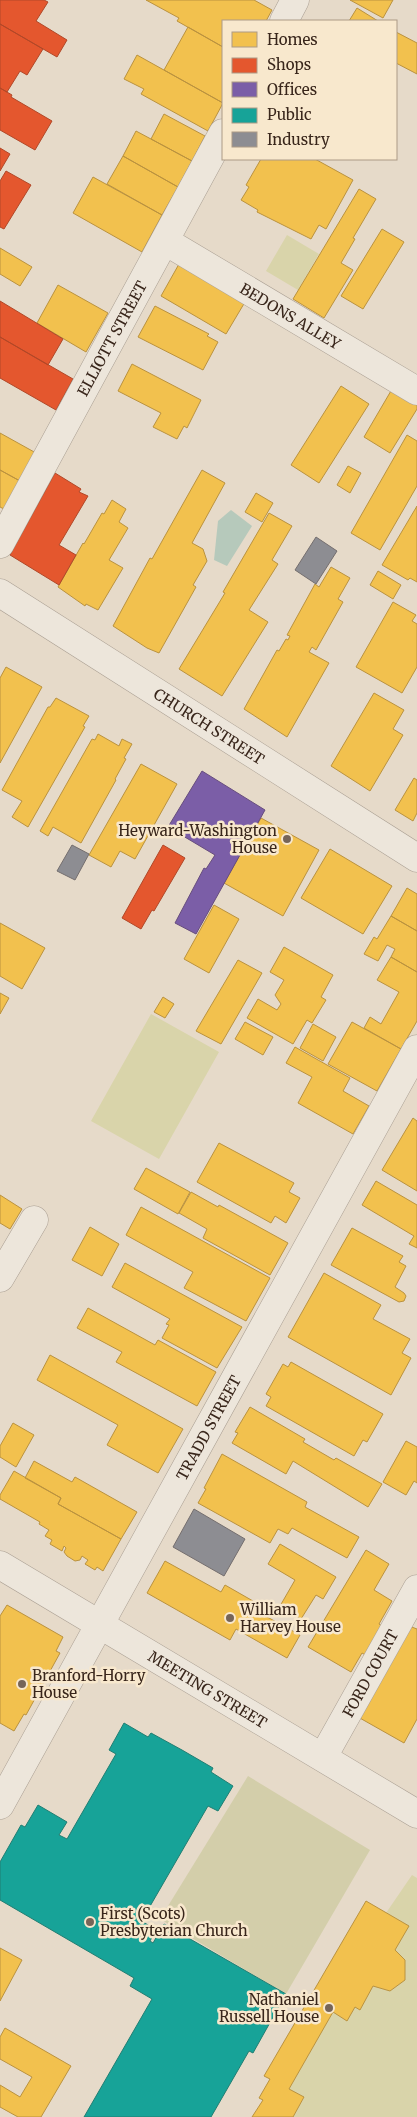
<svg xmlns="http://www.w3.org/2000/svg" width="417" height="2117" font-family="Merriweather,serif">
  <style>
    .green { fill: #d9d4aa }
    .cemetery { fill: #d3ceaa }
    .water { fill: #b6c9bb }
    .homes { fill: #f2c14e; stroke: #ba923f }
    .shops { fill: #e4572e; stroke: #b14828 }
    .offices { fill: #7b5ea7; stroke: #674d7d }
    .public { fill: #17a398; stroke: #217e72 }
    .industry { fill: #8d8d92; stroke: #746e6e }
    .lines { fill: none; stroke-linecap: round; stroke-linejoin: round }
    .minor-casing { stroke: #aa9f93; stroke-width: 29 }
    .minor { stroke: #ede6db; stroke-width: 28 }
    .poi-dot { fill: #766558; stroke: #f8e8cd; stroke-width: 2 }
    .labels { text-anchor: middle; dominant-baseline: central; stroke-width: 5; stroke-linejoin: round; paint-order: stroke }
    .street-label { font-size: 15px; fill: #39261b; stroke: #f8e8cd }
    .poi-label { font-size: 15px; fill: #39261b; stroke: #f8e8cd; text-anchor: start }
  </style>
  <rect width="100%" height="100%" fill="#e6dac9"/>
  <path class="green" d="M287 235 319 254 298 290 266 271Z
    M151 1014 219 1052 159 1159 91 1121Z
    M412 1875 417 1878V2117H292L304 2098 289 2089 333 2012 347 2020 355 2007 360 2009 373 1986 390 1991 405 1980V1960L395 1950 386 1913Z"/>
  <path class="cemetery" d="M248 1776 370 1850 286 1994 160 1919Z"/>
  <path class="water" d="M231 510 252 526 227 566 214 560 218 521Z"/>
  <path class="homes" d="M146 0H254L272 10 266 21H223V47L177 21 179 18Z
    M350 0H393L383 18Z
    M357 8 378 21H349Z
    M188 27 223 47V103L164 70Z
    M396 32 417 43V74L396 63Z
    M137 55 223 103 208 131 141 94 144 89 124 79Z
    M164 114 205 136 192 161 151 139Z
    M136 131 192 161 178 187 123 156Z
    M123 156 178 187 162 215 107 184Z
    M261 159H315L353 180 326 229 319 225 311 239 257 212 258 210 241 200 249 187 246 185Z
    M93 177 162 215 142 252 73 213Z
    M359 189 376 199 353 238 355 239 341 263 353 270 324 318 293 299Z
    M382 229 404 242 363 309 341 296Z
    M0 248 32 267 20 286 0 274Z
    M179 264 245 302 226 334 161 296Z
    M58 285 108 313 86 352 37 323Z
    M155 306 209 334 207 336 218 342 203 370 138 337Z
    M132 364 201 400 187 428 184 426 177 439 153 427 161 413 118 391Z
    M395 384 417 398V409L390 453 364 437Z
    M341 386 369 404 319 483 291 465Z
    M0 433 36 453 20 481 0 470Z
    M407 435 417 441V486L380 550 351 533Z
    M348 466 361 473 350 493 337 485Z
    M0 470 20 481 4 509 0 507Z
    M202 470 225 483 192 543 203 549 207 561 193 585 196 587 159 653 147 648 113 626 150 558 152 559Z
    M256 493 273 503 262 522 245 512Z
    M112 500 126 509 119 522 128 528 109 560 123 568 98 610 86 604 85 606 58 587 83 543 84 544 102 513 104 514Z
    M417 506V582L410 578 408 580 382 565Z
    M269 513 292 526 272 560 278 564 249 610 268 622 222 696 179 669 225 593 223 592Z
    M331 567 350 578 338 599 343 602 316 650 312 647 309 652 329 663 287 737 244 709 277 650 279 651 286 639 288 640 290 636 287 635 315 584 319 587Z
    M378 571 401 585 393 599 370 585Z
    M393 602 416 615 412 621 417 624V667L402 693 356 667Z
    M6 667 42 687 0 763V678Z
    M374 693 404 710 393 729 403 735 370 791 331 766Z
    M56 698 89 716 83 726 85 727 28 827 12 817 22 801 2 790 48 707H50Z
    M98 734 119 746 122 739 132 744 124 758 126 759 115 779 116 780 81 843 53 827 48 836 40 831 92 739 95 740Z
    M141 764 177 784 135 859 120 851 111 867 89 855Z
    M414 778 417 780V813L413 821 395 810Z
    M261 818 319 850 283 916 224 883Z
    M330 849 392 886 363 934 301 898Z
    M407 888 417 894V931L391 916Z
    M214 905 239 919 209 973 184 959Z
    M391 916 417 931V972L391 957 395 949 387 945 378 961 364 954 374 937 377 939Z
    M0 923 45 948 22 989 0 976Z
    M284 947 333 975 321 997 326 1000 312 1023 307 1020 293 1044 247 1018 258 999 277 1010 281 1004 275 995 284 980 270 972Z
    M391 957 417 972V1021L401 1049 364 1028 370 1017 381 1024 399 992 377 980Z
    M238 960 262 973 221 1044 196 1031Z
    M0 993 9 998 0 1014Z
    M163 997 174 1004 165 1018 154 1012Z
    M245 1022 273 1037 263 1055 235 1039Z
    M352 1022 401 1049 377 1091 328 1064Z
    M313 1024 336 1037 323 1061 300 1048Z
    M295 1047 350 1078 343 1091 369 1106 353 1134 298 1103 312 1077 286 1063Z
    M413 1118 417 1121V1191L382 1170Z
    M219 1143 294 1183 289 1192 300 1198 286 1223 275 1216 271 1223 197 1182Z
    M146 1168 190 1192 178 1214 134 1189Z
    M376 1181 417 1205V1248L409 1244 414 1236 362 1205Z
    M191 1192 218 1207 219 1205 288 1243 270 1275 203 1238 207 1229 179 1213Z
    M0 1195 22 1209 10 1229 0 1223Z
    M141 1207 270 1278 246 1321 184 1288 193 1272 126 1235Z
    M90 1227 119 1244 102 1276 72 1260Z
    M352 1228 403 1256 399 1262 406 1266 395 1287 404 1293 406 1296 404 1301 399 1302 331 1265Z
    M125 1263 242 1327 217 1368 162 1338 169 1325 166 1324 170 1319 112 1287Z
    M324 1273 381 1305 373 1319 410 1339 402 1353 411 1358 391 1395 288 1337Z
    M88 1308 155 1345 158 1340 216 1372 197 1406 116 1362 122 1352 77 1328Z
    M50 1355 183 1429 158 1473 107 1445 118 1425 37 1380Z
    M291 1362 383 1414 367 1442 363 1440 354 1456 266 1406 271 1397 266 1394 283 1364 288 1367Z
    M250 1407 305 1439 303 1442 334 1460 336 1458 382 1484 368 1507 293 1461 286 1474 232 1443 238 1433 235 1432Z
    M13 1423 34 1435 16 1467 0 1457V1446Z
    M406 1441 417 1447V1483L414 1481 406 1495 383 1482Z
    M222 1454 307 1502 305 1507 359 1537 347 1558 292 1528 288 1534 278 1529 270 1543 198 1503 206 1489 204 1488Z
    M34 1461 72 1482 75 1477 137 1512 121 1539 58 1504 61 1498 25 1478Z
    M14 1471 61 1498 58 1504 121 1539 103 1571 97 1567 95 1570 85 1564 88 1560 82 1556 80 1560 75 1561 67 1556 64 1552 66 1548 64 1546 62 1551 50 1544 52 1540 45 1536 49 1530 39 1524 40 1522 0 1499V1495Z
    M280 1544 336 1577 323 1599 316 1595 301 1619 280 1606 295 1580 268 1564Z
    M366 1550 389 1564 374 1590 392 1601 379 1624 389 1631 372 1659 362 1653 351 1672 308 1647Z
    M165 1561 221 1592 225 1585 253 1601 249 1607 300 1635 287 1658 236 1629 230 1640 147 1593Z
    M7 1605 63 1637 56 1651 60 1653 26 1715 24 1714 14 1731 0 1723V1616Z
    M409 1626 417 1629V1719L404 1743 358 1717Z
    M366 1901 409 1926 395 1950 405 1960V1980L390 1991 373 1986 360 2010 355 2007 347 2021 333 2012 289 2089 304 2097 293 2117H252L263 2100 259 2098 270 2079 264 2076Z
    M0 1948 22 1960 0 2001Z
    M5 2028 71 2066 41 2117H18L0 2107V2085L20 2097 32 2077 0 2059V2037Z"/>
  <path class="shops" d="M0 0H44L48 2 36 21 67 40 57 57 0 24Z
    M0 24 43 49 27 75 20 71 7 92 0 88Z
    M0 88 12 95 11 97 52 121 35 150 0 130Z
    M0 148 10 154 0 171Z
    M6 171 31 185 4 229 0 227V181Z
    M0 301 63 339 48 365 0 337Z
    M0 337 73 379 56 410 0 378Z
    M55 473 81 489 79 492 88 496 59 545 76 555 59 585 10 555Z
    M163 845 185 858 154 911 152 910 141 929 122 918Z"/>
  <path class="offices" d="M202 771 265 810 196 934 175 923 204 868 206 869 215 855 168 827Z"/>
  <path class="public" d="M124 1723 148 1737 151 1733 182 1750 213 1768 211 1772 233 1786 218 1811 208 1806 149 1908 147 1907 140 1920 156 1930 150 1941 153 1943 164 1924 286 1994 253 2053 249 2051 211 2117H84L152 1999 130 1986 134 1978 0 1900V1862L21 1825 25 1827 38 1805 67 1822 59 1835 67 1839 116 1754 109 1750Z"/>
  <path class="industry" d="M316 537 337 551 316 584 295 570Z
    M72 845 89 854 75 880 57 871Z
    M194 1509 245 1539 224 1576 173 1547Z"/>
  <g class="lines">
    <g class="minor-casing">
      <g id="minor">
        <path d="M284 21 295 0"/>
        <path id="s1" d="M165 241 417 391"/>
        <path id="s2" d="M0 544 223 133"/>
        <path id="s3" d="M0 593 417 858"/>
        <path d="M0 1278 34 1220"/>
        <path id="s4" d="M0 1565 417 1814"/>
        <path id="s5" d="M323 1757 417 1589"/>
        <path id="s6" d="M0 1805 417 1049"/>
      </g>
    </g>
    <use href="#minor" class="minor"/>
  </g>
  <g class="poi-dot">
    <circle cx="287" cy="839" r="5"/>
    <circle cx="230" cy="1618" r="5"/>
    <circle cx="22" cy="1684" r="5"/>
    <circle cx="90" cy="1922" r="5"/>
    <circle cx="329" cy="2008" r="5"/>
  </g>
  <g class="labels">
    <g class="street-label">
      <text stroke="none"><textPath href="#s1" startOffset="146">BEDONS ALLEY</textPath></text>
      <text stroke="none"><textPath href="#s2" startOffset="234">ELLIOTT STREET</textPath></text>
      <text stroke="none"><textPath href="#s3" startOffset="248">CHURCH STREET</textPath></text>
      <text stroke="none"><textPath href="#s6" startOffset="431">TRADD STREET</textPath></text>
      <text stroke="none"><textPath href="#s5" startOffset="96">FORD COURT</textPath></text>
      <text stroke="none"><textPath href="#s4" startOffset="242">MEETING STREET</textPath></text>
    </g>
    <g class="poi-label">
      <text x="277" y="830" text-anchor="end">Heyward-Washington<tspan x="277" dy="17">House</tspan></text>
      <text x="240" y="1609">William<tspan x="240" dy="17">Harvey House</tspan></text>
      <text x="32" y="1675">Branford-Horry<tspan x="32" dy="17">House</tspan></text>
      <text x="100" y="1913">First (Scots)<tspan x="100" dy="17">Presbyterian Church</tspan></text>
      <text x="319" y="1999" text-anchor="end">Nathaniel<tspan x="319" dy="17">Russell House</tspan></text>
    </g>
  </g>
  <rect x="222" y="20" width="175" height="140" fill="#f8e8cd" stroke="#ac9a86"/>
  <rect x="232" y="32" width="25" height="15" fill="#f2c14e" stroke="#ac9a86"/>
  <text x="267" y="45" font-size="15" fill="#39261b">Homes</text>
  <rect x="232" y="58" width="25" height="15" fill="#e4572e" stroke="#ac9a86"/>
  <text x="267" y="70" font-size="15" fill="#39261b">Shops</text>
  <rect x="232" y="82" width="25" height="15" fill="#7b5ea7" stroke="#ac9a86"/>
  <text x="267" y="95" font-size="15" fill="#39261b">Offices</text>
  <rect x="232" y="108" width="25" height="15" fill="#17a398" stroke="#ac9a86"/>
  <text x="267" y="120" font-size="15" fill="#39261b">Public</text>
  <rect x="232" y="132" width="25" height="15" fill="#8d8d92" stroke="#ac9a86"/>
  <text x="267" y="145" font-size="15" fill="#39261b">Industry</text>
</svg>
